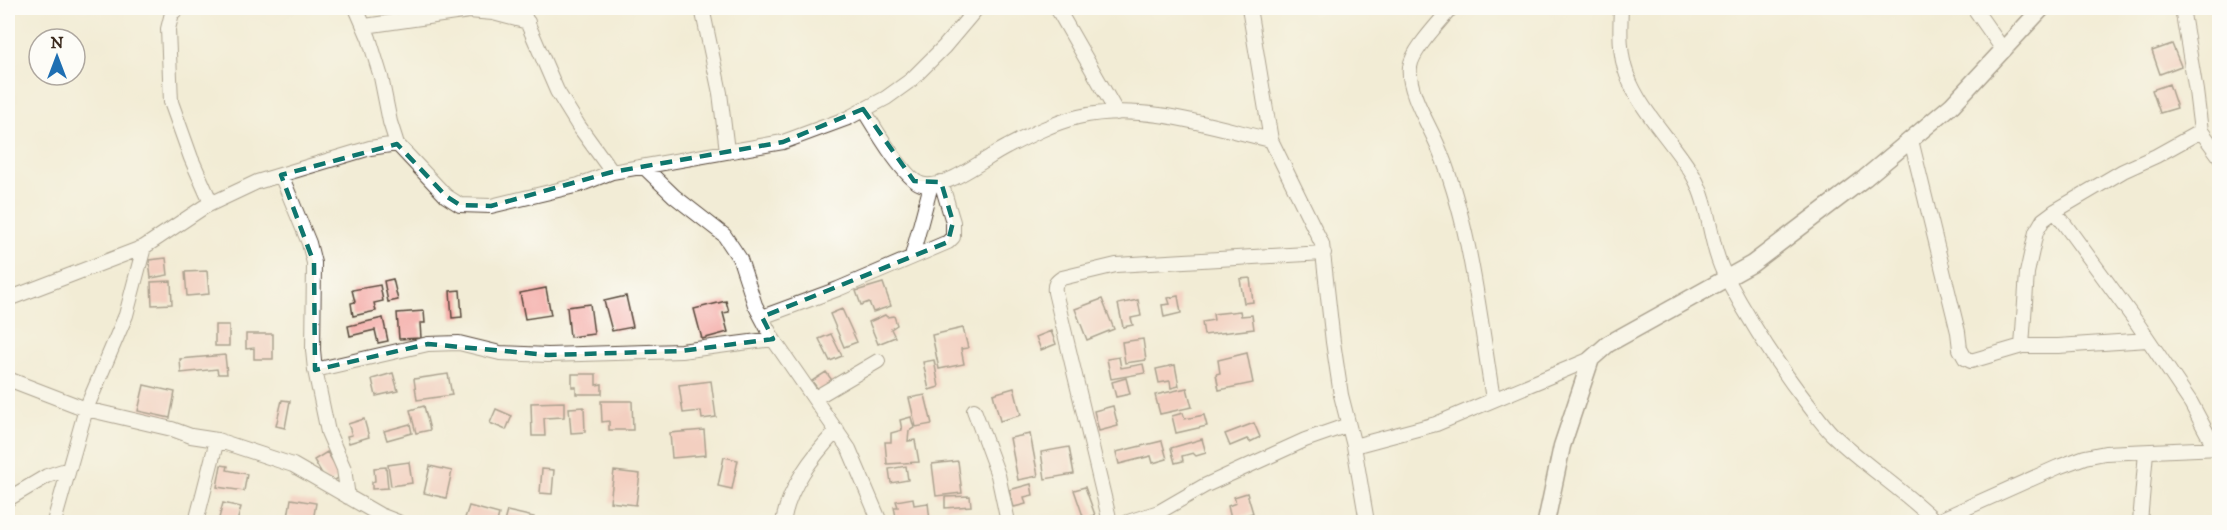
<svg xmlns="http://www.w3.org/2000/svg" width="2227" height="530" font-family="'IM FELL DW Pica',serif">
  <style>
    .building { fill: #f4aba7 }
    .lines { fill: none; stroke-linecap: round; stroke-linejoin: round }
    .minor-casing { stroke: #56473a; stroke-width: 16 }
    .tertiary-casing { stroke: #56473a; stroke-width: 19 }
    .minor { stroke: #fff; stroke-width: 14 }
    .tertiary { stroke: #fff; stroke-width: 16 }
    .marked { fill: none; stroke: #0f766e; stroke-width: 4.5; stroke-dasharray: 12 8; stroke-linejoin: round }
  </style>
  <rect width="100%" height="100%" fill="#fdfcf7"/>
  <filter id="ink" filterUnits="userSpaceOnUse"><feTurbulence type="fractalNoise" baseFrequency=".0167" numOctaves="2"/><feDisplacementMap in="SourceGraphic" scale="12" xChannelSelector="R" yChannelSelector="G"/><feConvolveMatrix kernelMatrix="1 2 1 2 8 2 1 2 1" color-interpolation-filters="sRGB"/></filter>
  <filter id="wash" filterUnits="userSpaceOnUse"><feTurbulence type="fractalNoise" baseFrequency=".008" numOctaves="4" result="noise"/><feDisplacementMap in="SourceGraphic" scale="24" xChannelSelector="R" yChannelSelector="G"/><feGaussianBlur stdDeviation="1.35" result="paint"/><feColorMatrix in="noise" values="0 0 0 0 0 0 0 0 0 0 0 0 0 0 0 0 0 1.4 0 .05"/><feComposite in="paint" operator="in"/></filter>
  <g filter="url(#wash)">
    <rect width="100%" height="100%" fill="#f2ecd6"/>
    <g id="blocks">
      <path class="building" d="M2172 44 2181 66 2160 74 2152 51Z
        M2169 84 2177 108 2160 113 2152 90Z
        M166 258 168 275 151 278 149 260Z
        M207 271 209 294 187 296 185 272Z
        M1250 278 1253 302 1244 303 1240 279Z
        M393 279 398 300 388 302 384 281Z
        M171 281 172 304 152 305 151 282Z
        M883 283 891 306 873 312 869 302 861 305 856 291Z
        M380 285 383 301 374 303 376 311 353 316 351 303 355 302 352 290Z
        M546 288 551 315 525 319 520 293Z
        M460 290 462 317 452 318 450 291Z
        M626 296 633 327 612 331 604 301Z
        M1178 296 1181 313 1164 317 1162 305 1170 304 1168 298Z
        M1102 299 1114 329 1087 340 1075 309Z
        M1138 300 1141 316 1131 318 1133 325 1123 327 1118 304Z
        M726 301 729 312 723 313 728 332 702 339 694 309Z
        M590 304 594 334 570 337 567 307Z
        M842 309 857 342 844 347 830 314Z
        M424 311 425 323H420L421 338 399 339 397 313Z
        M1240 311 1241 316 1252 315 1254 329 1204 335 1202 322 1214 320 1213 314Z
        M885 315 887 317 894 316 897 325 891 329 895 337 878 344 869 322Z
        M383 318 388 341 378 343 375 330 350 336 348 326Z
        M215 325H229V346H215Z
        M963 328 968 348 961 349 964 364 939 369 932 335Z
        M1051 331 1056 344 1041 350 1036 337Z
        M246 334H273V359H254V348L246 349Z
        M831 334 842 356 830 361 819 339Z
        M1143 339 1146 360 1125 363 1122 342Z
        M1247 353 1253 383 1219 390 1216 374 1220 373 1218 360Z
        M225 355 227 374H218L217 369 181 373 180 359Z
        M1119 357 1121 368 1143 364 1145 373 1111 379 1107 359Z
        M934 360 939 387 929 390 923 362Z
        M1175 365 1179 386 1171 388 1170 381 1159 383 1156 369Z
        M826 372 834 383 820 392 812 381Z
        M393 373 398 391 376 396 372 379Z
        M448 374 452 395 417 400 414 379Z
        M572 374H596V385L602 384V394H576V387H572Z
        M1126 378 1130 394 1116 397 1112 382Z
        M711 381 716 417 702 419 701 411 683 413 679 385Z
        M144 385 175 392 170 418 138 411Z
        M1014 388 1021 415 1000 421 993 394Z
        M1187 388 1192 407 1160 414 1155 395Z
        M925 395 932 424 916 427 909 398Z
        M282 400 290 401 285 428 276 426Z
        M601 401H632L633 430H609V421L602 422Z
        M564 402V417L544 418 545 436H532L531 403Z
        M424 406 430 430 416 433 410 410Z
        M1113 406 1118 426 1099 431 1094 411Z
        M584 407 585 432 571 433 569 408Z
        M496 409 512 416 506 430 490 423Z
        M1183 413 1185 419 1204 415 1207 426 1176 433 1172 416Z
        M911 417 914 428 909 431 908 441 915 440 919 462 887 464 885 442H891V433L902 430 900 420Z
        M364 419 369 437 349 443 347 436 352 435 348 424Z
        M1254 423 1260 437 1250 442 1247 439 1230 446 1225 434Z
        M410 424 412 433 387 440 384 431Z
        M704 430 706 455 672 458 670 433Z
        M1030 434 1038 476 1018 480 1010 438Z
        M1202 439 1206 453 1196 456 1193 453 1182 456 1183 461 1175 463 1171 448Z
        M1162 441 1167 459 1153 463 1151 456 1119 464 1116 452Z
        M1069 447 1074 474 1045 479 1041 452Z
        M327 452 342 476 328 484 314 460Z
        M724 457 738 460 732 489 718 486Z
        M958 461 962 493 936 496 932 464Z
        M409 462 412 483 391 486 388 465Z
        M221 465 228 466 227 470 247 474 244 491 217 487Z
        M430 466 452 471 446 498 424 493Z
        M906 466 908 480 891 483 889 469Z
        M386 467 388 488 372 489V482L375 481 374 468Z
        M542 469 554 470 552 494 540 493Z
        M614 471 640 474 636 505 610 502Z
        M1031 484 1033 495 1024 497 1026 504 1014 507 1009 490Z
        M1085 487 1095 515 1084 519 1074 490Z
        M1247 493 1253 513 1231 519 1228 506 1236 503 1234 497Z
        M970 496 971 506 945 508V497Z
        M913 498 914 505 928 503 930 521 897 522 894 507H898L896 501Z
        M291 499 316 503 313 521 288 517Z
        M223 503 241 507 237 522H218Z
        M469 506 499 514 497 522 464 521Z
        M507 511 534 517 533 522H504Z"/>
    </g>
  </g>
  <g filter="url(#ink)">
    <use href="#blocks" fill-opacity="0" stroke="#56473a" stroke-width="1.5"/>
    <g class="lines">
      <g class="minor-casing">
        <path id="minor" d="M178 8 172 13 168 29 171 102 191 158 211 203
          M356 8 369 38 381 77 390 122 397 144 446 196 460 205 491 206 579 185 612 172 783 142 848 118 886 98 911 80 944 47 977 8
          M521 8 557 91 578 125 612 172
          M702 8 720 93 727 151
          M1057 8 1117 113
          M1249 8 1271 140 1322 244 1333 342 1341 395 1354 446 1367 522
          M1451 8C1440 22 1412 50 1410 67 1407 90 1428 123 1437 144 1471 224 1479 314 1493 399
          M1621 8C1620 29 1619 54 1627 75 1641 113 1674 142 1694 177 1711 208 1709 246 1726 277 1749 320 1776 363 1807 403 1815 413 1823 425 1832 434 1865 466 1904 490 1936 522
          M1974 8 2004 51
          M2182 8 2196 91 2201 131 2220 157
          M365 26 469 11 493 13 528 22
          M863 109C873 125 904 179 921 184 944 192 986 157 1007 147 1030 135 1053 123 1078 117 1141 102 1211 126 1271 140
          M1911 140 1958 332 1960 349 1965 358 1971 361 2022 346H2058L2148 340
          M644 167 674 196 724 235 740 259 755 305 773 339 849 449 880 522
          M281 175 309 243 314 263 313 350 315 370 328 432 344 469 348 497
          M2055 211 2137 323 2191 403 2215 448
          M912 256 931 185
          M8 299 144 247 204 207 257 182 370 148 397 144
          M762 317 838 289 948 242 953 237V222L941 182
          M2022 346 2027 273 2036 232 2043 220 2055 211 2123 171 2156 156 2201 131
          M315 370 428 344 459 343 500 353 548 355 681 351 773 339
          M8 379 86 409 172 429 191 436 217 440 293 465 380 515 398 522
          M815 398 878 361
          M974 410 998 475 1008 522
          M1354 446 1436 424 1591 359
          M8 499 47 476 69 469
          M54 522 86 409 126 315 144 247
          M196 522 217 440
          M783 522C789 486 813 456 837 430
          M1110 522 1055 292C1054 284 1056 282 1062 278L1116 265 1324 253
          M1128 522 1159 512 1204 486 1305 440 1348 425
          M1935 522 2058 467 2085 457 2105 453 2220 448
          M2140 522 2146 452"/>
      </g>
      <g class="tertiary-casing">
        <path id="tertiary" d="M1546 522 1562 446 1591 359 1608 344 1752 264 1865 178 1952 105 2042 8"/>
      </g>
      <use href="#minor" class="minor"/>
      <use href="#tertiary" class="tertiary"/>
    </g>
  </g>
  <path d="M0 0H2227V530H0ZM863 109 914 181 941 182 953 222 948 242 762 317 773 339 681 351 548 355 428 344 315 370 314 263 281 175 397 144 446 196 460 205 491 206 612 172 783 142Z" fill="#f2ecd6" fill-opacity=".55" fill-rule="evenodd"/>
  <path class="marked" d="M863 109 914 181 941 182 953 222 948 242 762 317 773 339 681 351 548 355 428 344 315 370 314 263 281 175 397 144 446 196 460 205 491 206 612 172 783 142Z"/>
  <rect width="2227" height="530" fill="none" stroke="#fdfcf7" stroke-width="30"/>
  <g transform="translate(57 57)"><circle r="28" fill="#fdfcf7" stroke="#afa8a0" stroke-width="1.5"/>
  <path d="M0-4.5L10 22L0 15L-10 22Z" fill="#1f6fb2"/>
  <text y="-9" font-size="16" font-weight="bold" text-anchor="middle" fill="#3b2a1e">N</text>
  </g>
</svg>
